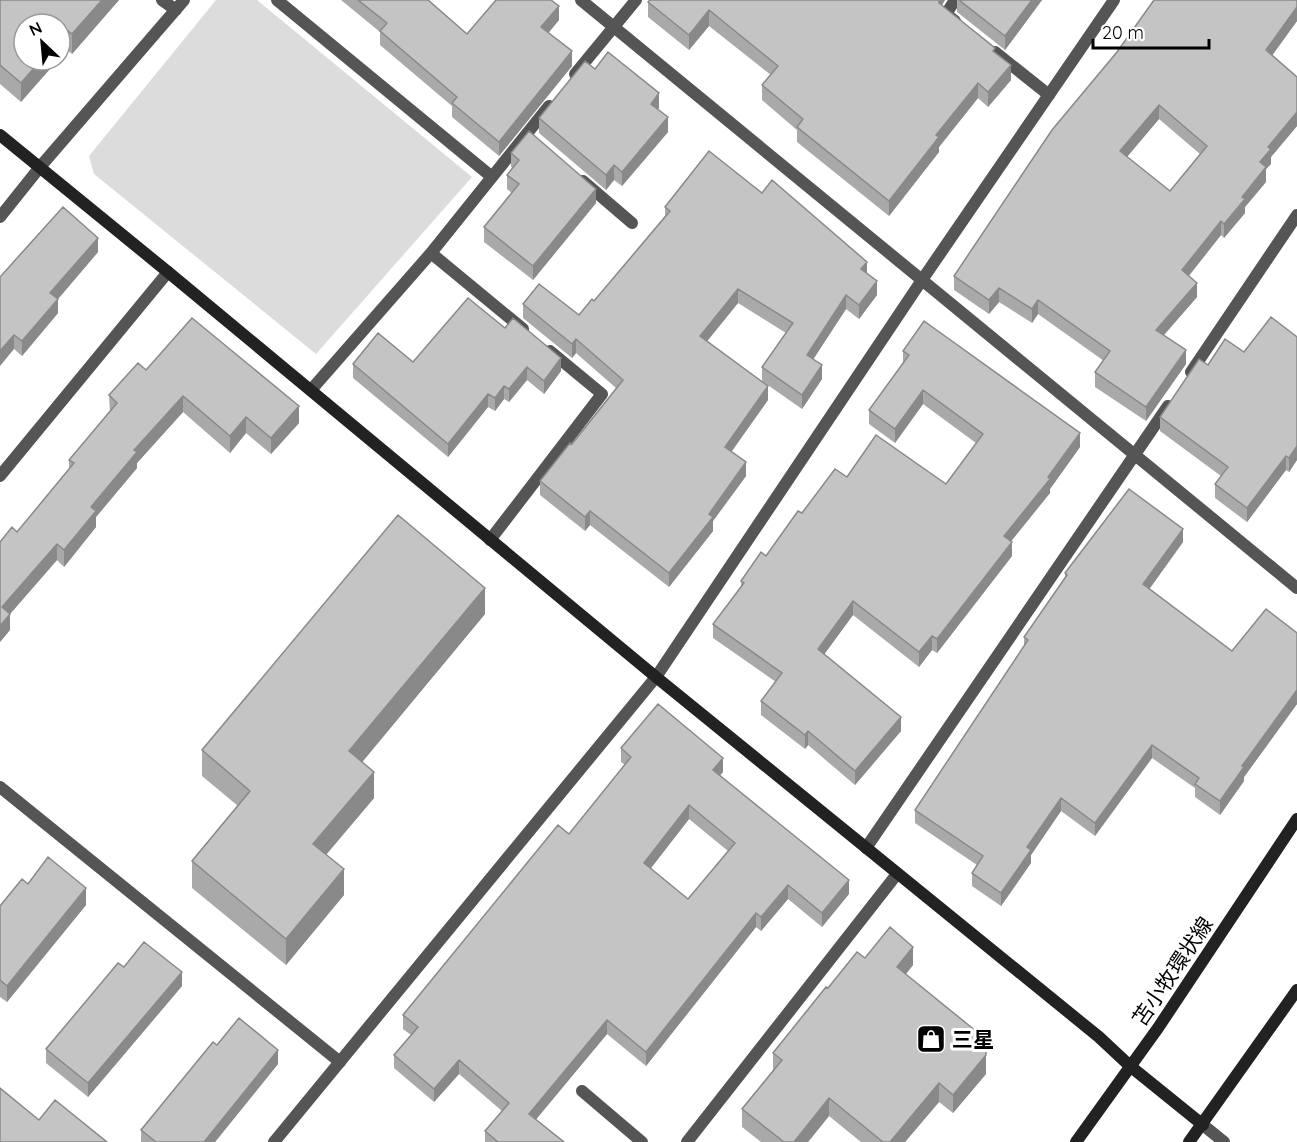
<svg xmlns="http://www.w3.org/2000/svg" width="1297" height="1142" font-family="Quicksand,'Noto Sans JP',sans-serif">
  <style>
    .green { fill: #dcdcdc }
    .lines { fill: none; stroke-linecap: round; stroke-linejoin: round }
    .lane { stroke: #555; stroke-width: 12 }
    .street { stroke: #555; stroke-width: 12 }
    .secondary { stroke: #222; stroke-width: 12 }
    .wall { fill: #a9a9a9; fill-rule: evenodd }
    .shaded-wall { fill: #898989 }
    .building { fill: #c4c4c4; stroke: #898989; stroke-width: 1.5; fill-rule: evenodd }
    .labels { text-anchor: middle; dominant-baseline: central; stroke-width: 6; stroke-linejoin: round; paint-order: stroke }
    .street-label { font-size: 21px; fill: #000; stroke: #fff }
    .poi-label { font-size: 21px; font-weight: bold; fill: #000; stroke: #fff; text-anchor: start }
  </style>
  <rect width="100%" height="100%" fill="#fff"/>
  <path class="green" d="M216 0H257L472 177 316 354 94 174 89 156Z"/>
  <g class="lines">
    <path class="lane" d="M955 21 946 14 955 0
      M995 52 1049 95
      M583 181 632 223
      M0 787 340 1062
      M582 1091 642 1142"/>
    <path class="street" d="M162 0 176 10
      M277 0 492 177
      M581 0 1297 588
      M575 74 636 0
      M0 217 40 167 184 0
      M431 253 523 329
      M1191 372 1297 215
      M311 390 431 253 549 106
      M0 476 168 272
      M490 540 602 394 550 351
      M866 848 1168 406
      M1203 1125 1224 1142
      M274 1142 656 677 922 280 1114 0
      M687 1142 897 874"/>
    <path class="secondary" d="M0 135 168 272 656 677 1099 1037 1130 1066 1203 1125
      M1076 1142 1158 1028 1297 819
      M1189 1142 1297 990"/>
  </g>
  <path class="wall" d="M0 0H119L72 54 67 50 60 58V24L21 102 0 84Z
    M341 0H428L467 34 559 20 548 33 572 66 499 156 452 117V106L380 45V32Z
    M945 0 942 5 995 52 1011 80 988 107 978 98 939 147V152L889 216 797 142V130L762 100V85L771 75 709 26 689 50 648 17V2Z
    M957 0H1042L1005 50 957 12Z
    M1297 0V21L1272 55 1297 77V126L1271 157V164L1266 169V182L1245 207V213L1224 238 1221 235 1189 276 1197 297 1164 335 1186 364 1146 421 1095 387V372L1104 361 1038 314 1032 323 999 302 989 314 954 290V276L1052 130ZM1159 119 1200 154 1170 191 1127 157Z
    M595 69 659 108 658 109 668 132 622 186 614 180 606 190 539 133V118Z
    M511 153 596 203 533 280 484 242V227L512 193 507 189V175L513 168 511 167Z
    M762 193 867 273 877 295 859 319 846 309 813 359 822 379 802 409 762 381V367L786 333 738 303 707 341 768 400 731 451 746 476 713 521V531L669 587 590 525 585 531 540 495V481L572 444 616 388 576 353 572 358 523 318V304L579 315 594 301 665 216V207Z
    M98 252 58 299V313L22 356 14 349 0 277Z
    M505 328 561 371 544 394 527 380 509 402 504 399 495 411 488 407 448 457 353 378V364L413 362Z
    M1297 337V460L1289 472 1286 470 1247 522 1215 498V484L1221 476 1160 431V417L1208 365 1244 352Z
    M903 351 1080 447 1050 489V493L1011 541 1012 556 937 653 932 650 919 667 853 615 824 654 901 731 855 785 808 745 805 749 761 715V701L776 682 713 638V624L741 586V581L766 556 802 513 847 477 946 484 976 443 923 404 895 443 869 424V410L903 363Z
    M146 370 299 423 271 454 246 433 230 453 183 412 137 463V468L96 517V527L64 567 57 560 10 614V630L0 642 17 532 69 469V460L110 412 109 395Z
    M1183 542 1149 589 1232 651 1297 633V704L1244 777V781L1220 815 1195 797V788L1152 758 1095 836 1061 811 1031 855V863L1001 906 972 886V873L977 865 915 823V810L1024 646V637L1065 578V573Z
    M485 614 362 762 374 798 326 855 344 895 286 965 192 888V861L238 806 202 776V750Z
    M621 748 723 772 720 775 849 894 822 927 788 899 761 931 756 927 646 1066 607 1034 536 1119 564 1142H485V1131L502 1111 459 1074 434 1102 394 1068V1055L411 1035 403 1029V1015L569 834 625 765 621 762ZM689 819 728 851 688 899 651 868Z
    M28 884 86 905 7 1002 0 997V906Z
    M865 958 913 965 906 974 986 1074 953 1113 939 1102 905 1142H861L829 1116 808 1142H761L742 1127V1109L773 1071V1053L828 988Z
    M124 967 182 986 88 1097 46 1063V1049Z
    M217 1045 278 1064 215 1142H141V1130Z"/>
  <path class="shaded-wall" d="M102 0H119L72 54V34Z
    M939 0H945L939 10Z
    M1032 0H1042L1005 50V36Z
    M559 6V20L541 42V27Z
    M1297 7V21L1266 64V50Z
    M709 10V26L689 50V35Z
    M67 30V50L60 58V39Z
    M572 51V66L499 156V142Z
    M41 60H58L21 102V83Z
    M1011 65V80L988 107V92Z
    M978 83V98L939 147V152L889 216V201L936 135Z
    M659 93V108L651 118V104Z
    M1159 105V119L1120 165V151Z
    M1297 112V126L1271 157V164L1266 169V182L1245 207V213L1224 238V224L1242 197 1268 147Z
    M668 117V132L622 186V172Z
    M614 165V180L606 190V175Z
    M596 189V203L533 280V266Z
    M1221 221V235L1182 284V270Z
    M98 238V252L58 299V313L22 356V341L50 293Z
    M867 262V276L861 269Z
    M877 281V295L859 319V305Z
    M1197 283V297L1156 344V330Z
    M999 288V302L989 314V300Z
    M738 289V303L700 350V336Z
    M846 295V309L807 369V355Z
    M1038 300V314L1032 323V309Z
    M14 335V349L0 366V351Z
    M576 339V353L572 358V344Z
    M1186 350V364L1146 421V407Z
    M561 358V371L544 394V381Z
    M822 365V379L802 409V395Z
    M527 367V380L509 402V389Z
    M504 386V399L495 411V398Z
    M768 386V400L725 461V447Z
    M923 390V404L895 443V429Z
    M488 394V407L448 457V444Z
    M183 396V412L137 463V468L96 517V527L64 567V550L91 507 134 450Z
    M299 406V423L271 454V438Z
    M246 417V433L230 453V436Z
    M1080 433V447L1050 489V493L1004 550V536Z
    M1297 446V460L1289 472V458Z
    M1286 456V470L1247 522V508Z
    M746 462V476L713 521V531L669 587V573L709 514Z
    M590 511V525L585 531V517Z
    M1183 529V542L1143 598V584Z
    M1012 542V556L937 653V639Z
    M57 544V560L10 614V630L0 642V626L2 607Z
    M485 588V614L349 778V751Z
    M853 601V615L818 663V649Z
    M932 636V650L919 667V652Z
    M1297 690V704L1244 777V781L1220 815V801L1242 766Z
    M901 717V731L855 785V771Z
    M808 731V745L805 749V735Z
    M1152 745V758L1095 836V823Z
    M723 758V772L713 783V770Z
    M374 772V798L313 870V844Z
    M1061 798V811L1031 855V863L1001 906V893L1027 847Z
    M689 805V819L644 877V863Z
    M344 869V895L286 965V939Z
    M849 880V894L822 927V913Z
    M788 885V899L761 931V917Z
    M86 888V905L7 1002V986Z
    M756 913V927L646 1066V1052Z
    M913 947V965L897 985V967Z
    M182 972V986L88 1097V1083Z
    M607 1020V1034L529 1128V1114Z
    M986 1045V1074L953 1113V1095Z
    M278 1050V1064L215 1142H204Z
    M459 1060V1074L434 1102V1089Z
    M939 1083V1102L905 1142H890Z
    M829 1098V1116L808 1142H794Z"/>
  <path class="building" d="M0 0H102L72 34 67 30 60 39V24H24V60H41L21 83 0 65Z
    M358 0H428L467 34 496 0H551L559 6 541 27 572 51 499 142 452 103 457 97 380 31 387 23Z
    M650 0H939V3L995 48 993 51 1011 65 988 92 978 83 936 135 939 137 889 201 797 127 803 119 762 85 778 66 709 10 689 35 648 2Z
    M959 0H1032L1005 36Z
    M1154 0H1297V7L1266 50 1297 77V112L1268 147 1271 149 1260 162 1266 167 1242 197 1245 199 1224 224 1221 221 1182 270 1197 283 1156 330 1186 350 1146 407 1095 372 1110 351 1038 300 1032 309 999 288 989 300 954 276 1052 130 1117 52ZM1159 105 1207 146 1170 191 1120 151Z
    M608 52 659 93 651 104 668 117 622 172 614 165 606 175 539 118 585 61 595 69Z
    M529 131 596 189 533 266 484 227 519 184 507 175 519 160 511 153Z
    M709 151 762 193 772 180 867 262 861 269 877 281 859 305 846 295 807 355 822 365 802 395 762 367 793 323 738 289 700 336 768 386 725 447 746 462 709 514 713 517 669 573 590 511 585 517 540 481 570 443 572 444 623 380 576 339 572 344 523 304 539 284 579 315 592 299 594 301 670 211 665 207Z
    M63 207 98 238 50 293 58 299 22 341 14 335 0 351V277Z
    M468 298 505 328 513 318 561 358 544 381 527 367 509 389 504 386 495 398 488 394 448 444 353 364 378 333 413 362Z
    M1271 317 1297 337V446L1289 458 1286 456 1247 508 1215 484 1228 467 1160 417 1199 359 1208 365 1225 339 1244 352Z
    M192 318 299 406 271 438 246 417 230 436 183 396 134 450 137 452 91 507 96 511 64 550 57 544 2 607 10 614 0 626V542L12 527 17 532 74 463 69 460 117 403 109 395 138 363 146 370Z
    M924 321 1080 433 1048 477 1050 479 1004 536 1012 542 937 639 932 636 919 652 853 601 818 649 901 717 855 771 808 731 805 735 761 701 782 673 713 624 744 583 741 581 761 552 766 556 798 511 802 513 835 469 847 477 876 435 946 484 983 434 923 390 895 429 869 410 909 355 903 351Z
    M1129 489 1183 529 1143 584 1232 651 1266 609 1297 633V690L1242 766 1244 767 1220 801 1195 784 1199 778 1152 745 1095 823 1061 798 1027 847 1031 850 1001 893 972 873 983 856 915 810 1028 640 1024 637 1067 575 1065 573Z
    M398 515 485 588 349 751 374 772 313 844 344 869 286 939 192 861 250 791 202 750Z
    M658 704 723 758 713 770 849 880 822 913 788 885 761 917 756 913 646 1052 607 1020 529 1114 564 1142H498L485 1131 509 1103 459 1060 434 1089 394 1055 418 1027 403 1015 558 825 569 834 631 757 621 748ZM689 805 735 843 688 899 644 863Z
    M48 857 86 888 7 986 0 980V906L22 879 28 884Z
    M890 927 913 947 897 967 982 1036 986 1045V1055L953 1095 939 1083 890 1142H883L829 1098 794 1142H784L742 1109 782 1060 773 1053 826 987 828 988 857 952 865 958Z
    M144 942 182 972 88 1083 46 1049 118 963 124 967Z
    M239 1018 278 1050 204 1142H156L141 1130 213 1042 217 1045Z
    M0 1088 39 1120 55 1100 107 1142H0Z"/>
  <defs>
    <g id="shop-square" transform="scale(1.5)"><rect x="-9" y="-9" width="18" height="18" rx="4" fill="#000" stroke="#fff"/><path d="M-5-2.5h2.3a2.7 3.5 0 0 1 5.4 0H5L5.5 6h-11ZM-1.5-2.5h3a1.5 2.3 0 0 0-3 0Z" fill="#fff"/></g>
  </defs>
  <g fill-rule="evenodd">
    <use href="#shop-square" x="931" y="1039"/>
  </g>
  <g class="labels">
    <g class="street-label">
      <text transform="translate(1172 971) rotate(-56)">苫小牧環状線</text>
    </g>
    <g class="poi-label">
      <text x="952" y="1039">三星</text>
    </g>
  </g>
  <g transform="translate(42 42) rotate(334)"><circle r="28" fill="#ffffff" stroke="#999999" stroke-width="1.5"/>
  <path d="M0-4.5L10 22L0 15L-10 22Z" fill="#000000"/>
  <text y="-9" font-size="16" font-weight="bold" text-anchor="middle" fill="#000000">N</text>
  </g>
  <path d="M1093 39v9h116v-9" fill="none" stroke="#000000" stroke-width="3"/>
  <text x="1102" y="39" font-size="18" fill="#000000" stroke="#ffffff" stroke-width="4.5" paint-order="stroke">20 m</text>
</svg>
